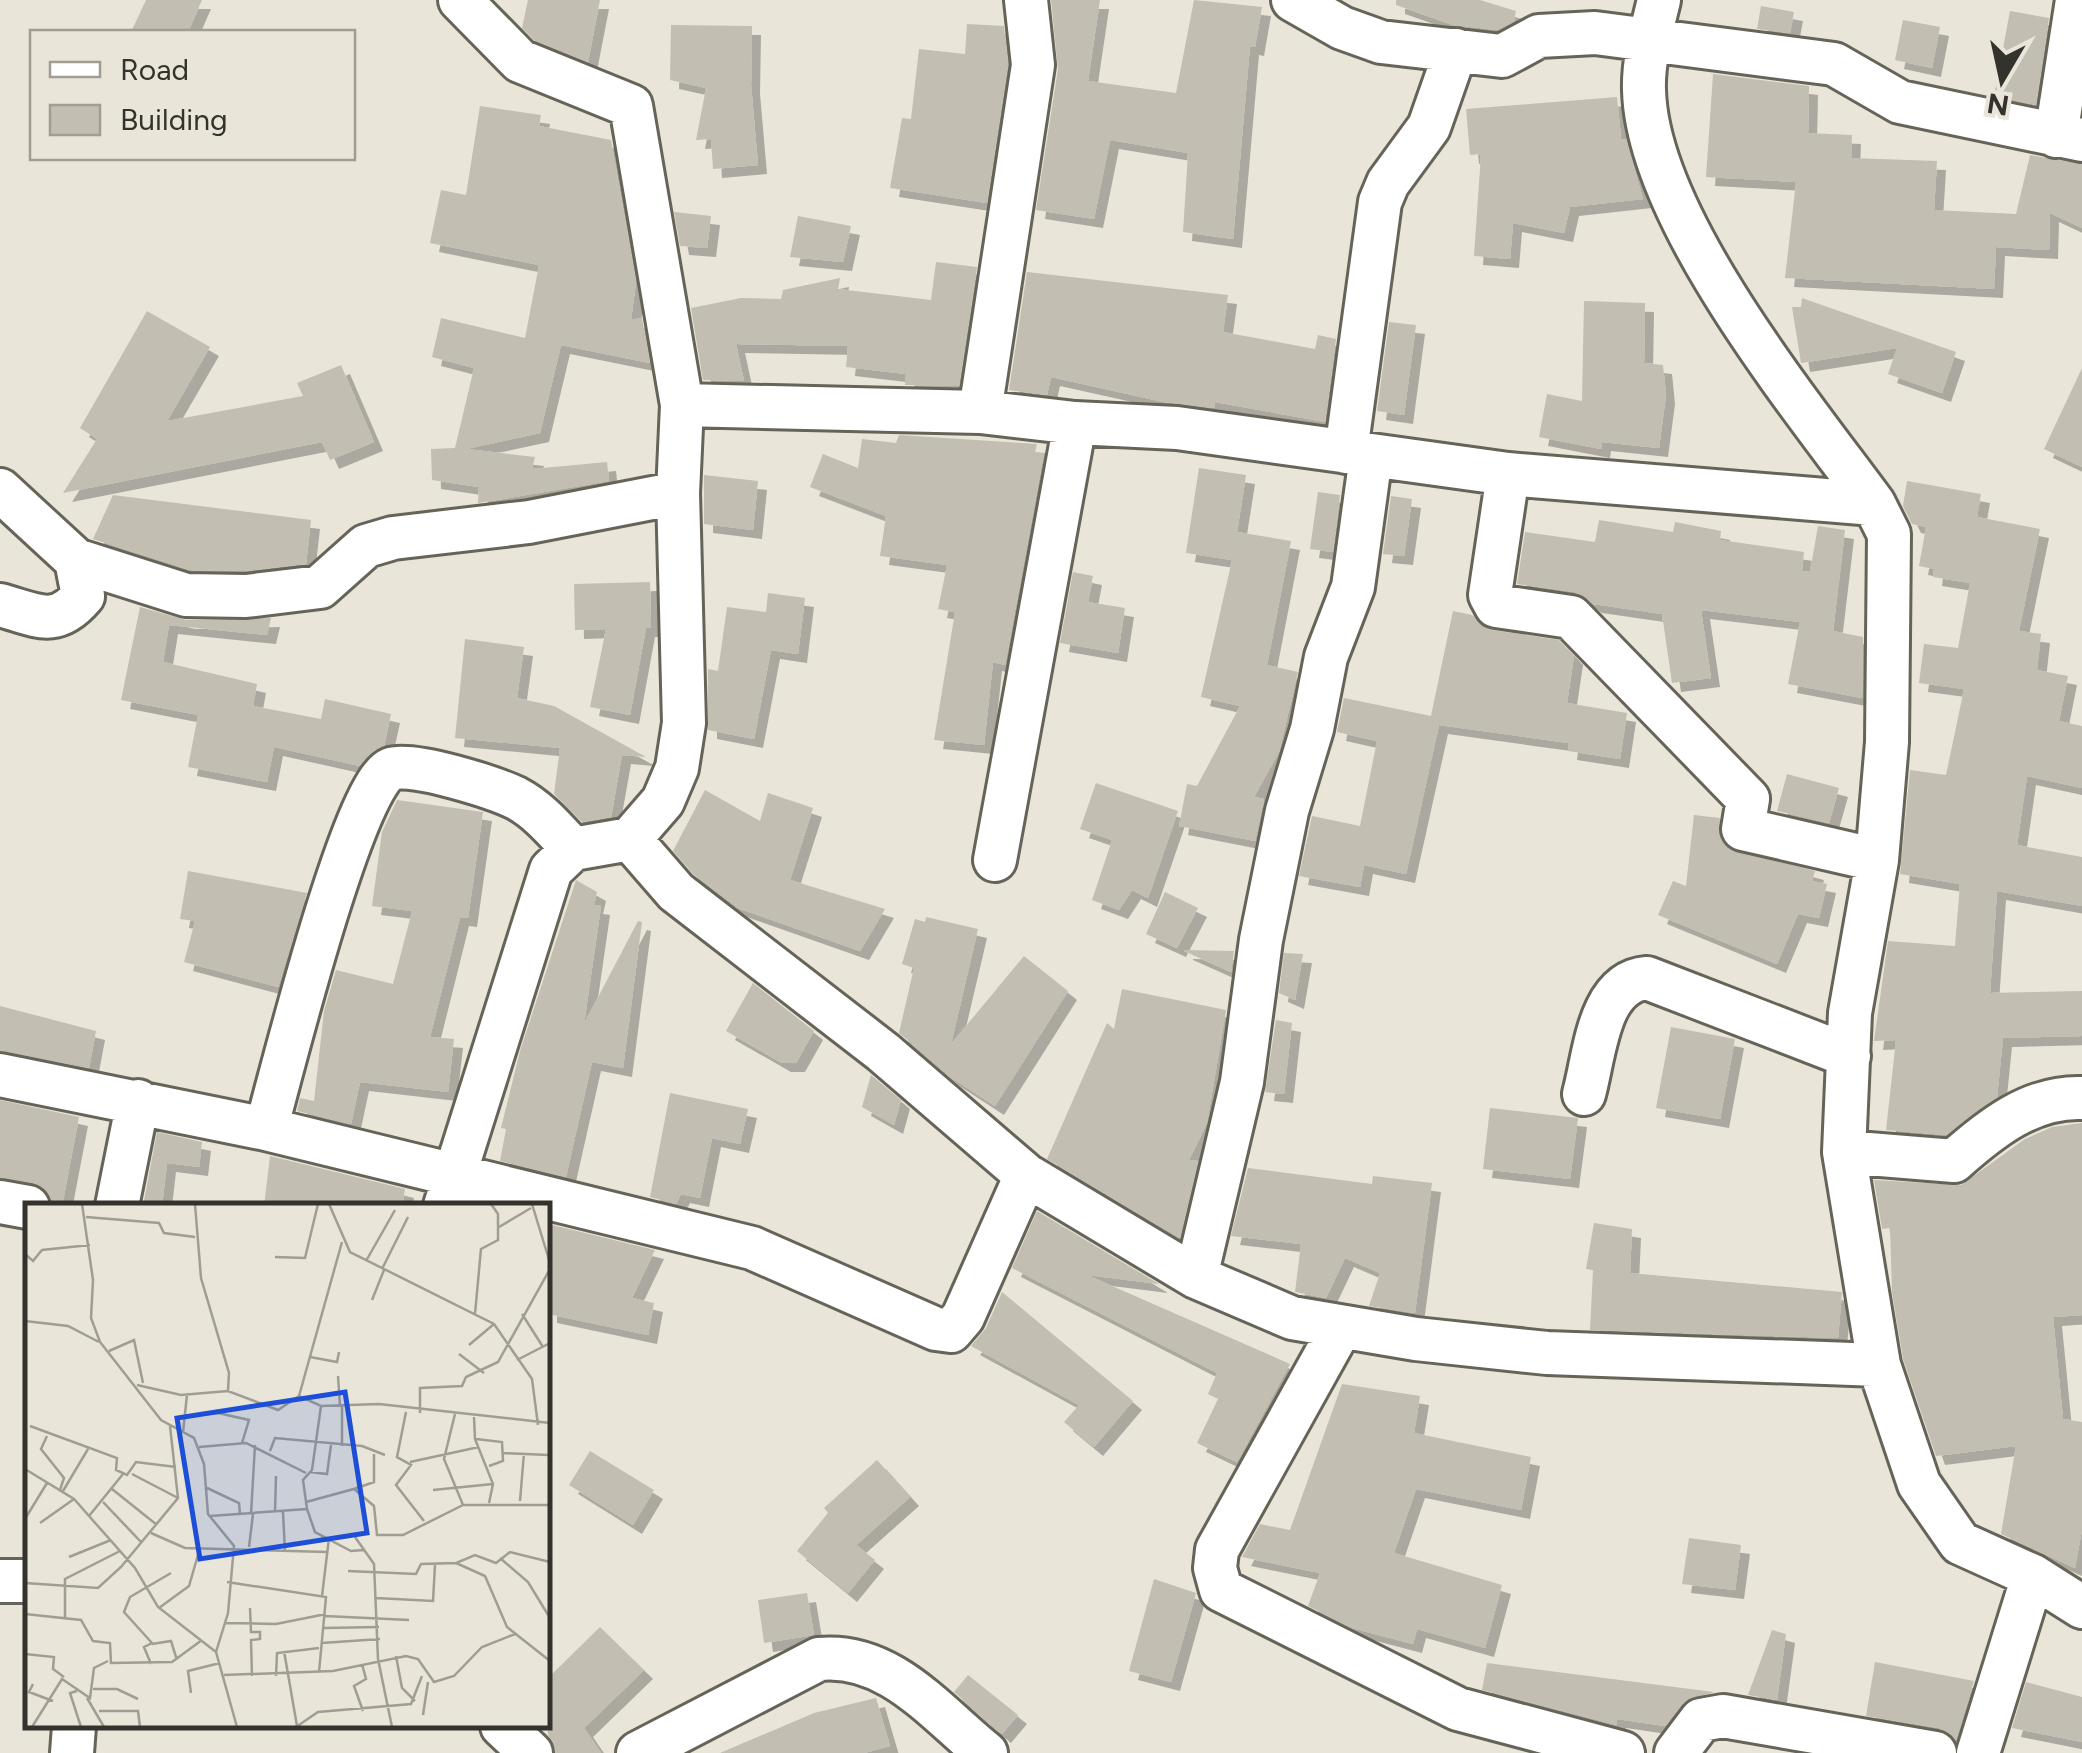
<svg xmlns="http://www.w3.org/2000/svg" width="2082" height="1753" font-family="Figtree,sans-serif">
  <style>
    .building { fill: #c2beb2; filter: url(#shadow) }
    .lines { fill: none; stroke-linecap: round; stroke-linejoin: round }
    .street-casing { stroke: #666358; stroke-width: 48 }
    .street { stroke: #fff; stroke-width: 42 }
    .inset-road { fill: none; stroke: #a09d94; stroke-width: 2.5 }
    .view { fill: #1d4ed8; fill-opacity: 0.15; stroke: #1d4ed8; stroke-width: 5 }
    .inset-edge { fill: none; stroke: #33322d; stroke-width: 5 }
  </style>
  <defs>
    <filter id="shadow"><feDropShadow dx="9" dy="9" stdDeviation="0" flood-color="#0004"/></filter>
  </defs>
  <rect width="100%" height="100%" fill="#e9e5d9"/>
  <path class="building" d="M146 0H202L188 32H131Z
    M528 0H600L588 62 534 40 522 28Z
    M1051 0H1100L1088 81 1176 93 1194 0 1262 7 1255 47 1250 46 1233 239 1183 232 1188 153 1110 140 1094 219 1036 210 1058 69Z
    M1396 0H1480L1516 11 1514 21 1497 30 1453 25 1396 5Z
    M1761 6 1794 12 1790 33 1757 29Z
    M2010 11 2049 18 2036 105 1994 96Z
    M1903 20 1940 27 1932 68 1895 60Z
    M967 24 1004 26 1008 64 987 203 890 188 902 118 911 119 919 49 965 54Z
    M671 25 752 26 751 85 758 165 713 169 711 139 696 140 706 88 670 80Z
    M1713 74 1809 86 1808 133 1852 135 1851 158 1937 161 1934 210 2016 214 2030 155 2082 164V228L2050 213 2049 250 1996 247 1994 289 1785 278 1796 182 1706 177Z
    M1617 97 1621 139H1626L1643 199 1570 207 1564 233 1513 223 1510 259 1474 256 1481 154 1470 155 1466 109Z
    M480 106 541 115 539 126 611 140 636 282 631 320 642 318 650 363 561 345 540 433 466 449 535 457 532 469 607 462 609 481 478 503 479 487 432 480 431 449 455 448 474 368 432 357 441 318 525 338 539 265 430 243 441 190 466 195Z
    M674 212 711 216 707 248 680 246Z
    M798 216 851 226 843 262 790 257Z
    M936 262 977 267 959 386 905 385 906 374 846 367 848 346 736 344 744 381 703 380 691 308 741 298 781 299 783 290 840 278 838 289 931 300Z
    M1027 272 1228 295 1223 332 1315 349 1318 335 1336 339 1325 422 1215 402 1214 408 1164 402 1051 377 1047 395 1009 390Z
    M1802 298 1956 352 1942 393 1888 374 1897 348 1801 363 1792 307H1801Z
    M1584 301 1645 303 1644 363 1663 365 1666 395 1659 448 1602 442 1601 449 1539 437 1547 394 1582 401Z
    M147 311 210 347 167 421 303 396 297 383 341 365 374 442 330 460 322 442 63 493 97 439 80 428Z
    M1389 322 1416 325 1404 415 1377 411Z
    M2082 368V467L2044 449Z
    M899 435 1037 444 1035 452 1044 453 1005 665 993 662 984 745 934 740 955 612 938 609 947 565 880 556 886 516 810 487 823 454 858 468 862 439 896 443Z
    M1199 468 1246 475 1237 532 1291 541 1267 665 1298 672 1279 752 1254 797 1264 799 1255 841 1179 826 1187 784 1197 786 1240 706 1201 697 1232 560 1186 553Z
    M704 475 758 481 753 530 704 524Z
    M1907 481 1981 494 1977 517 2040 529 2019 631 2041 634 2037 670 2068 676 2059 721 2082 726V788L2027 776 2017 845 2082 857V906L1997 891 1990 993 2082 991V1036L2003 1038 1997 1097 1946 1135 1886 1130 1896 1040 1874 1041 1888 941 1955 946 1960 884 1900 874 1910 770 1946 775 1964 689 1919 683 1924 644 1958 648 1970 583 1933 577 1934 569 1919 566 1926 527 1912 524 1903 506Z
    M1318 492 1340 495 1333 552 1310 549Z
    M113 495 311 520 306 564 245 571 190 570 93 539Z
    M1391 496 1412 499 1404 556 1383 554Z
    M1599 520 1673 532 1675 522 1721 531 1720 540 1804 552 1802 571 1810 572 1818 526 1845 530 1833 631 1863 637 1862 698 1788 684 1800 622 1701 610 1711 678 1672 683 1662 614 1593 604 1575 592 1517 584 1525 532 1595 542Z
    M1073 572 1093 576 1088 602 1125 608 1118 653 1060 643Z
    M650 582 651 628H646L630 715 590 707 606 629 575 630 574 584Z
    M768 593 805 598 798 654 771 650 754 739 708 730V669L718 671 727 607 766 612Z
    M140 607 186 620 271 618 267 635 169 625 163 662 257 684 253 706 321 719 325 699 391 714 384 746 360 766 274 747 267 782 188 767 198 715 121 700Z
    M1453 611 1472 615 1492 630 1559 640 1574 656 1567 703 1627 713 1620 759 1568 751 1569 743 1439 725 1406 874 1364 865 1360 887 1299 876 1312 816 1360 826 1377 741 1337 732 1344 698 1431 716Z
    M465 639 524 647 517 698 554 706 646 757 622 755 611 817 582 822 554 794 560 748 455 738Z
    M1787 774 1839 788 1829 823 1777 811Z
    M1096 783 1178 811 1148 898 1132 890 1119 910 1092 900 1112 840 1080 829Z
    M705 790 760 821 768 793 813 808 790 880 885 909 860 951 738 908 693 874 673 851Z
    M397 800 483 812 468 918 460 917 430 1037 454 1039 448 1092 360 1082 351 1124 297 1111 300 1098 314 1101 324 1011 336 970 393 984 412 911 372 906 382 832Z
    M1694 815 1720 818 1719 836 1727 848 1815 871 1812 881 1827 884 1819 918 1798 914 1777 964 1658 915 1673 881 1686 886Z
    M188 871 307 893 278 987 184 962 195 921 180 919Z
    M576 880 597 892 594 905 601 906 584 1024 638 921 642 922 623 1068 592 1062 566 1177 500 1161 506 1129 501 1128 520 1051Z
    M1165 892 1198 908 1177 948 1146 934Z
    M926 917 978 929 951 1044 1024 956 1068 991 995 1106 952 1078 899 1033 914 968 902 964 915 919 925 922Z
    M1184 950 1234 951 1231 972 1184 951Z
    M1284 953 1303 954 1295 1000 1279 993Z
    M753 983 814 1031 796 1063H782L726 1031Z
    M1122 989 1226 1010 1207 1123 1189 1160 1198 1161 1180 1238 1047 1159 1107 1023 1114 1029Z
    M0 1006 96 1031 89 1068 0 1051Z
    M1276 1020 1292 1023 1284 1094 1265 1092Z
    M1671 1027 1735 1039 1720 1119 1656 1108Z
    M871 1075 901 1100 894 1125 862 1107Z
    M670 1093 748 1109 740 1144 712 1138 700 1198 681 1194 676 1204 650 1197Z
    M0 1100 79 1117 62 1206 52 1204 45 1189 33 1183 0 1178Z
    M1490 1108 1578 1118 1570 1179 1483 1169Z
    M2082 1123V1315L2053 1317 2063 1419 2082 1422V1529L2075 1568 2001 1534 2016 1446 1936 1456 1903 1359 1892 1292 1890 1228 1882 1229 1874 1180 1961 1185 2025 1139 2052 1127Z
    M157 1132 202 1142 199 1167 167 1163 162 1206H143Z
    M270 1156 405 1189 402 1206 334 1201 333 1206H264Z
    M1248 1168 1372 1184 1373 1176 1432 1183 1415 1313 1369 1306 1380 1273 1345 1258 1326 1298 1295 1292 1301 1244 1231 1236Z
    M1037 1211 1159 1284 1087 1275 1290 1364 1237 1462 1197 1443 1218 1399 1208 1394 1217 1373 1012 1268Z
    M1594 1223 1632 1229 1630 1273 1842 1292 1838 1338 1590 1330 1593 1270 1586 1269Z
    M548 1224 655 1250 632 1298 654 1303 648 1335 548 1314Z
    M1002 1292 1133 1401 1094 1447 1064 1422 1079 1405 971 1346 986 1328Z
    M1342 1384 1420 1396 1414 1433 1531 1457 1521 1510 1416 1489 1394 1553 1502 1585 1485 1648 1417 1629 1413 1644 1352 1628 1308 1606 1320 1573 1242 1557 1260 1524 1290 1530Z
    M590 1451 654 1490 633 1525 569 1485Z
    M877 1460 910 1497 856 1545 875 1560 848 1593 797 1551 828 1513 824 1508Z
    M1689 1538 1741 1545 1735 1590 1682 1584Z
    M1154 1579 1196 1593 1171 1682 1129 1671Z
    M807 1593 814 1635 764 1643 758 1600Z
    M600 1627 644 1670 584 1728 601 1753H555L548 1734V1678Z
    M1772 1630 1786 1634 1777 1700 1748 1695Z
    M1875 1662 1974 1681 1956 1740 1939 1728 1866 1716Z
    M1487 1663 1565 1673 1714 1692 1682 1704 1665 1726 1617 1719V1725L1482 1690Z
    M968 1675 1018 1715 1002 1734 954 1692Z
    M2026 1682 2082 1697V1742L2012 1728Z
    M876 1698 890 1746 864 1753H720L814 1713Z"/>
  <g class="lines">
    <g class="street-casing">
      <path id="street" d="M1293 0 1342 28 1381 42 1502 56 1539 36 1595 33 1834 64 1900 102 2082 140
        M1659 0C1652 29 1643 60 1644 90 1647 217 1799 402 1874 504L1889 534 1887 742 1877 860 1850 1013 1844 1152 1879 1365 1919 1484 1960 1543 2033 1576 2082 1607
        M2056 136 2077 0
        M682 405 980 412 1075 423 1177 428 1508 474 1874 504
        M980 412 1033 65 1026 0
        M1346 452 1380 202 1388 183 1429 127 1456 50
        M1508 474 1490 595 1496 606 1571 617 1748 799 1743 829 1877 860
        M0 490 76 560 186 595 246 596 320 587 366 546 393 538 529 522 678 493
        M0 605C37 615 55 629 83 596L76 560
        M630 839 676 892 883 1052 1026 1175 1196 1277 1292 1318 1416 1339 1547 1353 1879 1365
        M995 860 1075 423
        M0 1075 266 1129 752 1248 936 1329 951 1331 963 1317 1026 1175
        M1584 1094C1595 1054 1598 982 1647 978L1849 1056
        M266 1129C281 1075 353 784 391 769 412 761 495 788 516 798 539 810 556 831 573 849
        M1844 1152 1954 1161C1990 1129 2031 1096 2082 1098
        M0 1202 28 1207
        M117 1206 138 1101
        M445 1206 551 870 573 849 630 839 663 801 677 768 684 723 678 493 682 405 631 106 520 61 460 0
        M1196 1277 1242 1082 1261 940 1287 811 1312 729 1326 657 1353 587 1371 456
        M1341 1327 1217 1550 1215 1568 1221 1590 1458 1709 1623 1753
        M0 1581H28
        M502 1726 531 1753
        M72 1753 74 1726
        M638 1753 819 1659C889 1652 935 1712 986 1753
        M1676 1753 1701 1720 1723 1716 1935 1753
        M1978 1753 2033 1576"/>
    </g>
    <use href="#street" class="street"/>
  </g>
  <g transform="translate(25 1203)">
    <rect width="525" height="525" fill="#e9e5d9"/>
    <path class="inset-road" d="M57 1 68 77 66 115 75 139 136 217 169 235 179 261 183 311 209 343 203 410 191 449M170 1 176 75 204 170 203 188M304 1 325 49 469 121 507 176 513 222M507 1 525 60M0 7V51L8 58 17 47 65 42M61 14 134 20 139 30 170 34M474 24 506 5M250 54 280 55 293 1M341 58 370 7M357 66 383 14M347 97 359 67M450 111 456 46 473 37V11L466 1M497 111 518 144M0 118 43 123 74 139M444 142 469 121M84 148 109 137 118 180M434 151 459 170M285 154 312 159 314 149M492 157 525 140M313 173 315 203M112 182 156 192 203 188 253 207 274 193 296 203 354 201 525 220M274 193 317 39M296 203 287 267 278 277 282 306 290 329 326 348 339 347M317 203V243M381 209 372 254 386 262 371 282 399 318M395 210V185L437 183 441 174 473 159 525 66M430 211 419 256 438 302H524M161 213 193 210 224 217 217 240M449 214 450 236 468 281 464 300M5 223 92 255 91 267 102 272 111 259 151 264M158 229 162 192M22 233 16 246 39 275 35 287M451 236 477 239 478 258 464 263M174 244 221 240 281 270M245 248 250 235 337 243 360 252M478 250 524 252M385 259 454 244M0 266 49 296 110 365 133 404 191 449 212 524M285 269 302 271 306 242M107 271 153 295M180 284 214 300 215 311M87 286 132 322M329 286 349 279V251M408 287 468 281M38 288 63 246M495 298 499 250M78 299 116 339M281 299 329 286 349 303 352 332H378L438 302M525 304V220M250 309 251 273M258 309 260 349M226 311 230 242M64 313 98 271M185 313 282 306M0 316 22 280M15 320 49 296M126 330 160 345 302 349M330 334 349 361 353 456 367 524M224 344 228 311M44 354 86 337M475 355 503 379 525 415M525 359 485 349 471 360 450 352 431 360 460 373 482 424 525 458M323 368 391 371 396 361 431 360M202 379 301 394 294 469M0 380 73 385 96 364 153 295 145 223M297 393 304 335M351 395 408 398 410 362M134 405 164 383 175 345M225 405 226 429H235V436L226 437 227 473M0 411 56 417 68 438 85 440 86 460 147 459 177 437M300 413 384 417M40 414V376L95 348M200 420 251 421 301 411M299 425 354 424M297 440 355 436M127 441 146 438 152 457M259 448 272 523M0 451 29 454 28 466 39 474M371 453 377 485 390 498M126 461 119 444 127 440 99 409 105 394 146 370M337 461 341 476 329 483 338 508M199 472 308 468 381 453 393 456 409 479 429 473 457 444 490 431M251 473 252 450 294 445M8 481 4 489 28 498M68 486H92L113 496M52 488 45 490 56 524M166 490 163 468 195 460M62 495 79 524M74 508H113L115 524M398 512 403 479M7 524 37 476 65 495 69 465 83 458M271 524 293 509 386 501 397 473"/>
    <path class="view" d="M320 189 342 330 175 356 152 215Z"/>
    <rect width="525" height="525" class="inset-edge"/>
  </g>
  <rect x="30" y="30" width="325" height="130" fill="#e9e5d9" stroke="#a09d94" stroke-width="2.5"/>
  <rect x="50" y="62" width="50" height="15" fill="#ffffff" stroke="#a09d94" stroke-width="2.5"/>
  <text x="120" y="80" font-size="30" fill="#33322d">Road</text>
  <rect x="50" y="105" width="50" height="30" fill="#c2beb2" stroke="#a09d94" stroke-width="2.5"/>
  <text x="120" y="130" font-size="30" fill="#33322d">Building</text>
  <g transform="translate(2002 80) rotate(189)" stroke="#e9e5d9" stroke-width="8" paint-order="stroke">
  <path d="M0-8L18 38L0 25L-18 38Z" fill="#33322d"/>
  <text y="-15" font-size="28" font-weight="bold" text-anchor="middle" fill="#33322d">N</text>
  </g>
</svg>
